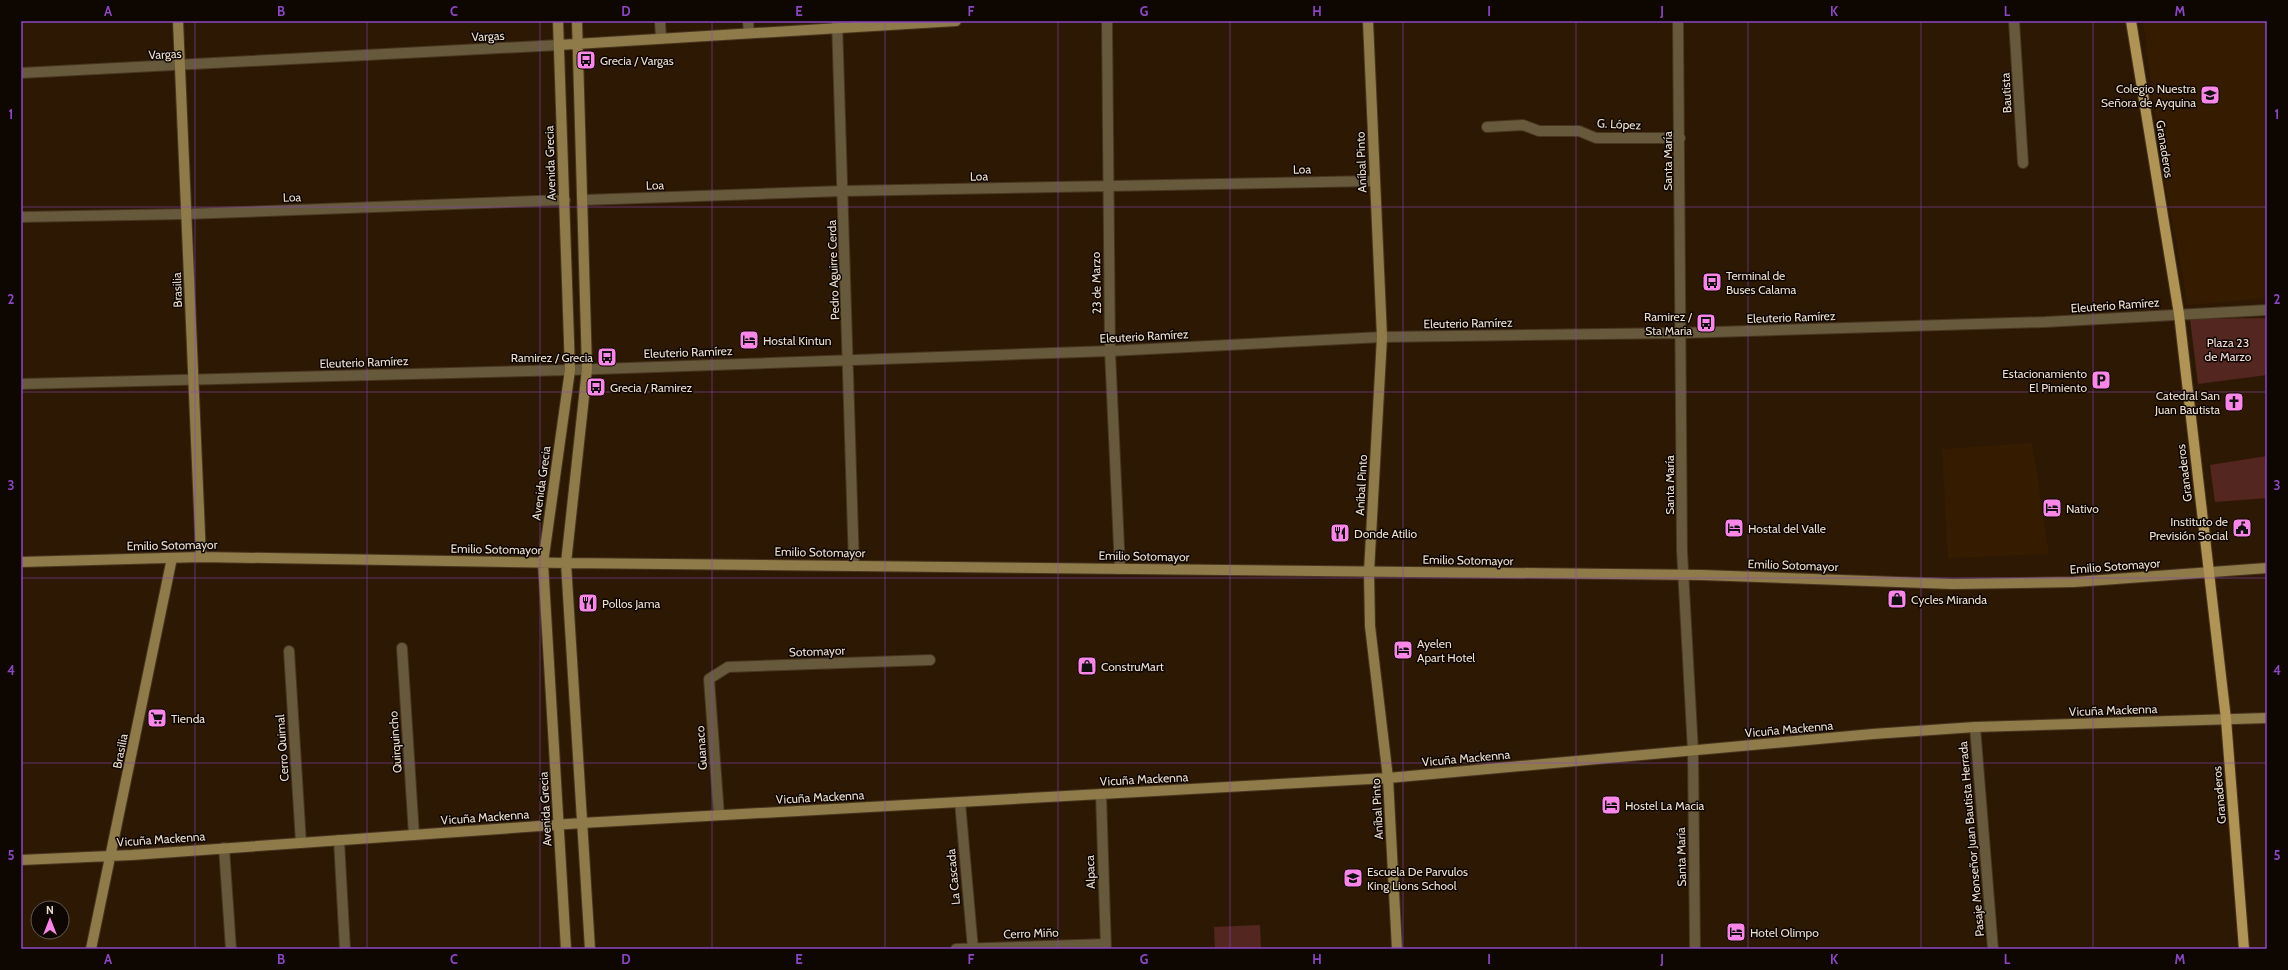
<svg xmlns="http://www.w3.org/2000/svg" width="2288" height="970" font-family="Cabin,sans-serif">
  <style>
    .built { fill: #351c00 }
    .green { fill: #532720 }
    .lines { fill: none; stroke-linecap: round; stroke-linejoin: round }
    .street-casing { stroke: #483520; stroke-width: 12 }
    .secondary-casing { stroke: #483520; stroke-width: 12 }
    .primary-casing { stroke: #483520; stroke-width: 12 }
    .street { stroke: #66593c; stroke-width: 10 }
    .secondary { stroke: #8f7a4a; stroke-width: 10 }
    .primary { stroke: #af9455; stroke-width: 10 }
    .grid { fill: none; stroke: #8c47c2; stroke-width: 1; stroke-opacity: 0.55 }
    .labels { text-anchor: middle; dominant-baseline: central; stroke-width: 3; stroke-linejoin: round; paint-order: stroke }
    .street-label { font-size: 12px; fill: #ecded0; stroke: #0e0601 }
    .poi-label { font-size: 12px; fill: #ecded0; stroke: #0e0601; text-anchor: start }
    .park-label { font-size: 12px; fill: #f4ddd8; stroke: #0e0601 }
    .neatline { fill: none; stroke: #8c47c2; stroke-width: 1.5 }
    .grid-label { font-size: 13px; text-anchor: middle; font-weight: bold; fill: #8c47c2 }
  </style>
  <rect width="100%" height="100%" fill="#2d1903"/>
  <path class="built" d="M2143 21H2267V298L2188 305 2163 170Z
    M2032 443 2049 554 1948 558 1942 449Z"/>
  <path class="green" d="M2267 318V375L2198 384 2190 319Z
    M2267 456V498L2215 502 2210 465Z
    M1260 925 1261 949H1215L1214 927Z"/>
  <g class="lines">
    <g class="street-casing">
      <path id="street" d="M660 21 661 38
        M748 21 749 33
        M837 21 854 566
        M1107 21 1110 351 1120 569
        M1678 21 1682 551 1693 751 1695 949
        M2014 21 2023 163
        M21 73 559 45
        M1487 127 1523 125 1539 131H1579L1596 138H1680
        M583 200 843 191 1374 181
        M21 217 186 214 565 200
        M21 384 570 370 1110 351 1382 337 1681 333 2045 322 2267 310
        M402 648 414 835
        M289 651 301 843
        M1975 727 1993 949
        M1101 794 1106 949
        M960 802 973 949
        M719 815 709 679 728 667 930 660
        M339 840 345 949
        M224 848 231 949
        M956 949 1106 944"/>
    </g>
    <g class="secondary-casing">
      <path id="secondary" d="M178 21 201 557
        M558 21 570 370 543 563 566 949
        M577 21 587 369 566 563 590 949
        M1368 21 1382 337 1369 572 1370 626 1388 778 1397 949
        M559 45 956 21
        M21 562 201 557 566 563 1702 575 1953 584 2074 582 2267 568
        M21 860 132 855 582 823 1388 778 1873 734 1975 727 2267 718
        M91 949 172 558"/>
    </g>
    <g class="primary-casing">
      <path id="primary" d="M2131 21 2179 314 2226 719 2244 949"/>
    </g>
    <use href="#street" class="street"/>
    <use href="#secondary" class="secondary"/>
    <use href="#primary" class="primary"/>
  </g>
  <path class="grid" d="M195 21V949M367 21V949M540 21V949M712 21V949M885 21V949M1058 21V949M1230 21V949M1403 21V949M1576 21V949M1748 21V949M1921 21V949M2093 21V949M21 207H2267M21 392H2267M21 578H2267M21 763H2267"/>
  <defs>
    <g id="bus-square" transform="scale(1)"><rect x="-9" y="-9" width="18" height="18" rx="4" fill="#fa87e7" stroke="#0e0601"/><path d="M-5-6H5V4H4V6H2V4H-2V6H-4V4H-5ZM-3.5-4V0h7V-4ZM-3.5 1.2v1.5H-2V1.2ZM2 1.2v1.5H3.5V1.2Z" fill="#111"/></g>
    <g id="school-square" transform="scale(1)"><rect x="-9" y="-9" width="18" height="18" rx="4" fill="#fa87e7" stroke="#0e0601"/><path d="M0-5L7-2L0 1L-7-2ZM-4 1L0 2.5L4 1V4Q0 6-4 4Z" fill="#111"/></g>
    <g id="hotel-square" transform="scale(1)"><rect x="-9" y="-9" width="18" height="18" rx="4" fill="#fa87e7" stroke="#0e0601"/><path d="M-6-4.5h1.5V1H6V5H4.5V3h-9V5H-6ZM-4 0a1.8 1.8 0 1 1 3.6 0ZM.5 0V-2.5h3Q6-2.5 6 0Z" fill="#111"/></g>
    <g id="parking-square" transform="scale(1)"><rect x="-9" y="-9" width="18" height="18" rx="4" fill="#fa87e7" stroke="#0e0601"/><path d="M-3.5-5.5H1a3.5 3.5 0 0 1 0 7H-1V5.5H-3.5ZM-1-3.4V-.6H.8a1.4 1.4 0 0 0 0-2.8Z" fill="#111"/></g>
    <g id="church-square" transform="scale(1)"><rect x="-9" y="-9" width="18" height="18" rx="4" fill="#fa87e7" stroke="#0e0601"/><path d="M-1.2-6h2.4v3.5h3.3v2.4h-3.3V6h-2.4V-.1h-3.3v-2.4h3.3Z" fill="#111"/></g>
    <g id="civic-square" transform="scale(1)"><rect x="-9" y="-9" width="18" height="18" rx="4" fill="#fa87e7" stroke="#0e0601"/><path d="M-.6-6.5H3V-4.5H.6V-3L4-1V1h2V6H-6V1h2V-1L-.6-3ZM-1.2 2.5V6h2.4V2.5Z" fill="#111"/></g>
    <g id="restaurant-square" transform="scale(1)"><rect x="-9" y="-9" width="18" height="18" rx="4" fill="#fa87e7" stroke="#0e0601"/><path d="M-5-6h1v4h1v-4h1v4h1v-4h1v5L-1.5 .5V6h-2V.5L-5-1ZM5-6V6H3V1.5H1.5Q1.5-4 5-6Z" fill="#111"/></g>
    <g id="shop-square" transform="scale(1)"><rect x="-9" y="-9" width="18" height="18" rx="4" fill="#fa87e7" stroke="#0e0601"/><path d="M-5-2.5h2.3a2.7 3.5 0 0 1 5.4 0H5L5.5 6h-11ZM-1.5-2.5h3a1.5 2.3 0 0 0-3 0Z" fill="#111"/></g>
    <g id="supermarket-square" transform="scale(1)"><rect x="-9" y="-9" width="18" height="18" rx="4" fill="#fa87e7" stroke="#0e0601"/><path d="M-6-5.5h2.5l.6 2H6L4.5 2H-2.5L-4.4-4H-6ZM-1.5 3.2a1.3 1.3 0 1 0 .1 0ZM3 3.2a1.3 1.3 0 1 0 .1 0Z" fill="#111"/></g>
  </defs>
  <g fill-rule="evenodd">
    <use href="#bus-square" x="586" y="60"/>
    <use href="#school-square" x="2210" y="95"/>
    <use href="#bus-square" x="1712" y="282"/>
    <use href="#bus-square" x="1706" y="323"/>
    <use href="#hotel-square" x="749" y="340"/>
    <use href="#bus-square" x="607" y="357"/>
    <use href="#parking-square" x="2101" y="380"/>
    <use href="#bus-square" x="596" y="387"/>
    <use href="#church-square" x="2234" y="402"/>
    <use href="#hotel-square" x="2052" y="508"/>
    <use href="#hotel-square" x="1734" y="528"/>
    <use href="#civic-square" x="2242" y="528"/>
    <use href="#restaurant-square" x="1340" y="533"/>
    <use href="#shop-square" x="1897" y="599"/>
    <use href="#restaurant-square" x="588" y="603"/>
    <use href="#hotel-square" x="1403" y="650"/>
    <use href="#shop-square" x="1087" y="666"/>
    <use href="#supermarket-square" x="157" y="718"/>
    <use href="#hotel-square" x="1611" y="805"/>
    <use href="#school-square" x="1353" y="878"/>
    <use href="#hotel-square" x="1736" y="932"/>
  </g>
  <g class="labels">
    <g class="street-label">
      <text transform="translate(488 36) rotate(-3)">Vargas</text>
      <text transform="translate(165 54) rotate(-3)">Vargas</text>
      <text transform="translate(2006 93) rotate(-93)">Bautista</text>
      <text transform="translate(1619 124) rotate(3)">G. López</text>
      <text transform="translate(2165 149) rotate(81)">Granaderos</text>
      <text transform="translate(1667 161) rotate(-90)">Santa María</text>
      <text transform="translate(1361 162) rotate(-92)">Aníbal Pinto</text>
      <text transform="translate(550 163) rotate(-92)">Avenida Grecia</text>
      <text transform="translate(1302 169) rotate(-1)">Loa</text>
      <text transform="translate(979 176) rotate(-1)">Loa</text>
      <text transform="translate(655 185) rotate(-2)">Loa</text>
      <text transform="translate(292 197) rotate(-2)">Loa</text>
      <text transform="translate(833 270) rotate(-92)">Pedro Aguirre Cerda</text>
      <text transform="translate(1096 283) rotate(-91)">23 de Marzo</text>
      <text transform="translate(177 290) rotate(-92)">Brasilia</text>
      <text transform="translate(2115 305) rotate(-4)">Eleuterio Ramírez</text>
      <text transform="translate(1791 317) rotate(-2)">Eleuterio Ramírez</text>
      <text transform="translate(1468 323) rotate(-1)">Eleuterio Ramírez</text>
      <text transform="translate(1144 336) rotate(-3)">Eleuterio Ramírez</text>
      <text transform="translate(688 352) rotate(-2)">Eleuterio Ramírez</text>
      <text transform="translate(364 362) rotate(-2)">Eleuterio Ramírez</text>
      <text transform="translate(2184 473) rotate(-97)">Granaderos</text>
      <text transform="translate(541 483) rotate(-82)">Avenida Grecia</text>
      <text transform="translate(1361 485) rotate(-87)">Aníbal Pinto</text>
      <text transform="translate(1669 485) rotate(-90)">Santa María</text>
      <text transform="translate(172 545) rotate(-1)">Emilio Sotomayor</text>
      <text transform="translate(496 549) rotate(1)">Emilio Sotomayor</text>
      <text transform="translate(820 552) rotate(1)">Emilio Sotomayor</text>
      <text transform="translate(1144 556) rotate(1)">Emilio Sotomayor</text>
      <text transform="translate(1468 560) rotate(1)">Emilio Sotomayor</text>
      <text transform="translate(1793 565) rotate(2)">Emilio Sotomayor</text>
      <text transform="translate(2115 566) rotate(-4)">Emilio Sotomayor</text>
      <text transform="translate(817 651) rotate(-2)">Sotomayor</text>
      <text transform="translate(2113 710) rotate(-2)">Vicuña Mackenna</text>
      <text transform="translate(1789 729) rotate(-5)">Vicuña Mackenna</text>
      <text transform="translate(395 742) rotate(-94)">Quirquincho</text>
      <text transform="translate(282 748) rotate(-94)">Cerro Quimal</text>
      <text transform="translate(701 748) rotate(-94)">Guanaco</text>
      <text transform="translate(120 751) rotate(-79)">Brasilia</text>
      <text transform="translate(1466 758) rotate(-5)">Vicuña Mackenna</text>
      <text transform="translate(1144 779) rotate(-3)">Vicuña Mackenna</text>
      <text transform="translate(2219 795) rotate(-95)">Granaderos</text>
      <text transform="translate(820 797) rotate(-3)">Vicuña Mackenna</text>
      <text transform="translate(545 809) rotate(-93)">Avenida Grecia</text>
      <text transform="translate(1377 809) rotate(-93)">Aníbal Pinto</text>
      <text transform="translate(485 817) rotate(-4)">Vicuña Mackenna</text>
      <text transform="translate(161 839) rotate(-4)">Vicuña Mackenna</text>
      <text transform="translate(1971 839) rotate(-95)">Pasaje Monseñor Juan Bautista Herrada</text>
      <text transform="translate(1681 857) rotate(-91)">Santa María</text>
      <text transform="translate(1090 872) rotate(-92)">Alpaca</text>
      <text transform="translate(953 877) rotate(-95)">La Cascada</text>
      <text transform="translate(1031 933) rotate(-2)">Cerro Miño</text>
    </g>
    <g class="poi-label">
      <text x="600" y="60">Grecia / Vargas</text>
      <text x="2196" y="88" text-anchor="end">Colegio Nuestra<tspan x="2196" dy="14">Señora de Ayquina</tspan></text>
      <text x="1726" y="275">Terminal de<tspan x="1726" dy="14">Buses Calama</tspan></text>
      <text x="1692" y="316" text-anchor="end">Ramirez /<tspan x="1692" dy="14">Sta Maria</tspan></text>
      <text x="763" y="340">Hostal Kintun</text>
      <text x="593" y="357" text-anchor="end">Ramirez / Grecia</text>
      <text x="2087" y="373" text-anchor="end">Estacionamiento<tspan x="2087" dy="14">El Pimiento</tspan></text>
      <text x="610" y="387">Grecia / Ramirez</text>
      <text x="2220" y="395" text-anchor="end">Catedral San<tspan x="2220" dy="14">Juan Bautista</tspan></text>
      <text x="2066" y="508">Nativo</text>
      <text x="2228" y="521" text-anchor="end">Instituto de<tspan x="2228" dy="14">Previsión Social</tspan></text>
      <text x="1748" y="528">Hostal del Valle</text>
      <text x="1354" y="533">Donde Atilio</text>
      <text x="1911" y="599">Cycles Miranda</text>
      <text x="602" y="603">Pollos Jama</text>
      <text x="1417" y="643">Ayelen<tspan x="1417" dy="14">Apart Hotel</tspan></text>
      <text x="1101" y="666">ConstruMart</text>
      <text x="171" y="718">Tienda</text>
      <text x="1625" y="805">Hostel La Macia</text>
      <text x="1367" y="871">Escuela De Parvulos<tspan x="1367" dy="14">King Lions School</tspan></text>
      <text x="1750" y="932">Hotel Olimpo</text>
    </g>
    <g class="park-label">
      <text x="2228" y="342">Plaza 23<tspan x="2228" dy="14">de Marzo</tspan></text>
    </g>
  </g>
  <rect width="2288" height="970" fill="none" stroke="#0e0601" stroke-width="44"/>
  <g transform="translate(50 920)"><circle r="19" fill="#0e0601" stroke="#675c54"/>
  <path d="M0-3L7 15L0 10L-7 15Z" fill="#fa87e7"/>
  <text y="-6" font-size="11" font-weight="bold" text-anchor="middle" fill="#ecded0">N</text>
  </g>
  <rect x="22" y="22" width="2244" height="926" class="neatline"/>
  <g class="grid-label">
    <text x="108" y="16">A</text>
    <text x="281" y="16">B</text>
    <text x="454" y="16">C</text>
    <text x="626" y="16">D</text>
    <text x="799" y="16">E</text>
    <text x="971" y="16">F</text>
    <text x="1144" y="16">G</text>
    <text x="1317" y="16">H</text>
    <text x="1489" y="16">I</text>
    <text x="1662" y="16">J</text>
    <text x="1834" y="16">K</text>
    <text x="2007" y="16">L</text>
    <text x="2180" y="16">M</text>
    <text x="11" y="119">1</text>
    <text x="2277" y="119">1</text>
    <text x="11" y="304">2</text>
    <text x="2277" y="304">2</text>
    <text x="11" y="490">3</text>
    <text x="2277" y="490">3</text>
    <text x="11" y="675">4</text>
    <text x="2277" y="675">4</text>
    <text x="11" y="860">5</text>
    <text x="2277" y="860">5</text>
    <text x="108" y="964">A</text>
    <text x="281" y="964">B</text>
    <text x="454" y="964">C</text>
    <text x="626" y="964">D</text>
    <text x="799" y="964">E</text>
    <text x="971" y="964">F</text>
    <text x="1144" y="964">G</text>
    <text x="1317" y="964">H</text>
    <text x="1489" y="964">I</text>
    <text x="1662" y="964">J</text>
    <text x="1834" y="964">K</text>
    <text x="2007" y="964">L</text>
    <text x="2180" y="964">M</text>
  </g>
</svg>
